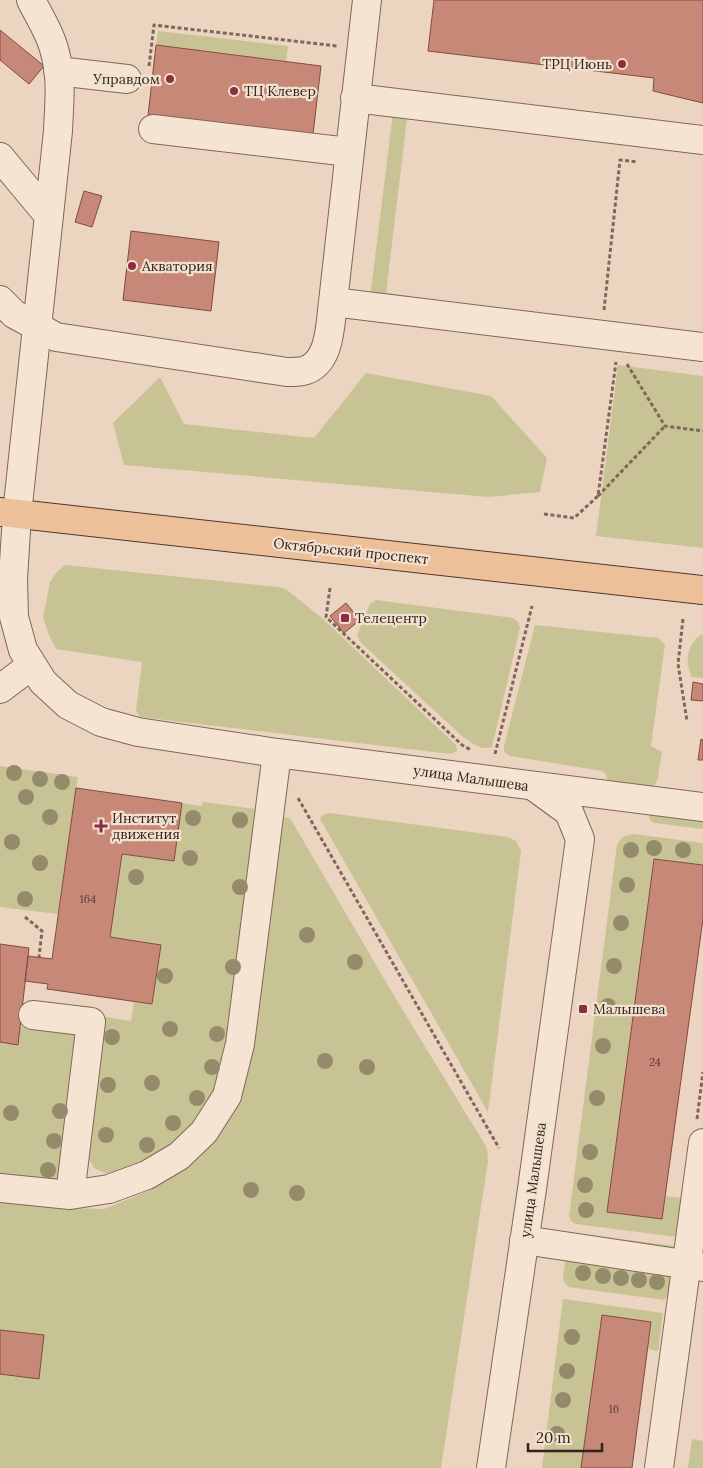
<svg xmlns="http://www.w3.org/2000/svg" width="703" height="1468" font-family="Lora,serif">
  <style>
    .green { fill: #c8c395 }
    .building { fill: #c78878; stroke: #804c41 }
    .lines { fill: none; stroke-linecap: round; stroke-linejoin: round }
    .minor-casing { stroke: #826659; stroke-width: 30 }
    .major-casing { stroke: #50362d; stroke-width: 30 }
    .path { stroke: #826659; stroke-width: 3; stroke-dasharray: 4 2.5; stroke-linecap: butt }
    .minor { stroke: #f6e4d2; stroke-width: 28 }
    .major { stroke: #ecc199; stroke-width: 28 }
    .tree { fill: #948b6b }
    .poi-dot { fill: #8e2d42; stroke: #f3e1cf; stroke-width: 2 }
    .labels { text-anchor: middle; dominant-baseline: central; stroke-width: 4.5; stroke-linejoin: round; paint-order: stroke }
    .number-label { font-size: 11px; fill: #583c34 }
    .poi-label { font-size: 14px; fill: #33231d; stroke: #f3e1cf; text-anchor: start }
    .street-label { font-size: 14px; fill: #33231d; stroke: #f3e1cf }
  </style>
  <rect width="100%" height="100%" fill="#ebd5c0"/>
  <path class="green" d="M158 31 288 46 286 61 156 45Z
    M393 112 431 121 407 119 386 293 411 296 409 302 370 298Z
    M618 365 703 376V548L596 536Z
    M366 373 491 396 547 458 540 492 488 497 124 465 113 423 160 377 184 424 314 438Z
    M65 565 279 587 287 590 322 618 456 745 457 751 450 754 140 717 136 711 142 662 56 649 49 635 43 618 50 582 56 573Z
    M376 600 513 618 518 622 520 628 492 747C480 751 473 743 463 737L360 642 357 635 370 604Z
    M535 625 658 638 665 644 651 746 662 752 658 778 654 786 651 787 611 782 607 779 606 774 602 771 510 756 504 752V746Z
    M700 635H703V678L692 677C684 662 687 646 700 635Z
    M0 766 78 777 58 914 0 907Z
    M203 802 264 810 225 1081 186 1140 119 1174 105 1173 94 1168 89 1159 88 1147 104 1018 106 1017 131 1021 134 1002 152 1004 161 945 110 937 122 854 174 861 182 803 202 806Z
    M652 808 703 814V829L654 823 650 820 649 814Z
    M329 813 508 837 516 841 521 851 488 1112 320 819 322 815Z
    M274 816 290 818 396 999 487 1148 488 1161 441 1468H0V1200L71 1208 104 1209 148 1191 153 1183 210 1136Z
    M633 834 703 843V865L654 859 607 1211 662 1219 665 1196 682 1198 677 1237 576 1224 572 1222 569 1216 617 844 623 837Z
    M19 1026 79 1032 66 1184 0 1182V1042L17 1044Z
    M567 1232 675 1246 674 1257 566 1243Z
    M568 1258 673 1274 669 1295 664 1300 568 1287 563 1280 565 1261Z
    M563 1299 663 1313 658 1351 648 1349 651 1322 602 1316 581 1468H542Z
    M692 1439 703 1441V1468H688Z"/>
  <path class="building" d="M434 0H703V103L653 91 654 78 428 51Z
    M0 30 44 66 29 84 0 60Z
    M156 45 321 66 313 134 148 116Z
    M84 191 102 196 92 227 75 222Z
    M131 231 219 242 211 311 123 300Z
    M346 603 360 620 344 633 330 616Z
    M693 682 703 684V701L691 700Z
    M701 739 703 740V760H698Z
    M76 788 182 803 174 861 122 854 110 937 161 945 152 1004 47 989 48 984 25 981 28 956 52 959Z
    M654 859 703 865V919L662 1219 607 1212Z
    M0 944 29 948 18 1045 0 1042Z
    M602 1315 651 1322 632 1468H581Z
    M0 1330 44 1335 39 1379 0 1374Z"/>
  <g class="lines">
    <g class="minor-casing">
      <path id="minor" d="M31 0C40 18 52 36 56 57 62 81 59 106 58 131L17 514 13 579 14 617 23 650 43 682 68 705 101 722 138 732 277 753 703 807
        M58 71 127 79
        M355 98 703 140
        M153 129 349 152
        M0 157 49 216
        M0 300 14 314 56 337 287 372C292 372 298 372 303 371 331 364 330 324 333 302L367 0
        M333 302 703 347
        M0 689 32 665
        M33 1015 91 1022 70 1195
        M0 1188 70 1195 109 1189 147 1175 179 1156 204 1132 227 1096 240 1044 277 753
        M524 1240 703 1267
        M491 1468 532 1189 580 839 569 812 536 788
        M659 1468 703 1143"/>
    </g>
    <g class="major-casing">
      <path id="major" d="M0 512 703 590"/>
    </g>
    <path class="path" d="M149 66 154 25 337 46
      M604 310 620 160 637 162
      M627 364 665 426 703 431
      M598 496 665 426
      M544 514 574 518 598 496 616 362
      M330 588 326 617 462 745 471 750
      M683 619 678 664 687 721
      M495 754 532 606
      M298 798 499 1148
      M25 917 42 931 39 957
      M697 1119 703 1072"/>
    <use href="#minor" class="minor"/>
    <use href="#major" class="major"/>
  </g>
  <g class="tree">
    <circle cx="14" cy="773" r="8"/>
    <circle cx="40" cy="779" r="8"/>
    <circle cx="62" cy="782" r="8"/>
    <circle cx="26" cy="797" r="8"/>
    <circle cx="50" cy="817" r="8"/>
    <circle cx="193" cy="818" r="8"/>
    <circle cx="240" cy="820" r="8"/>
    <circle cx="12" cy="842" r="8"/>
    <circle cx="654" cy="848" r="8"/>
    <circle cx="631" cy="850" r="8"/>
    <circle cx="683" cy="850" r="8"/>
    <circle cx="190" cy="858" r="8"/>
    <circle cx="40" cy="863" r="8"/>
    <circle cx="136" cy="877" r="8"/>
    <circle cx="627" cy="885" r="8"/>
    <circle cx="240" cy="887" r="8"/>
    <circle cx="25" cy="899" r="8"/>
    <circle cx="621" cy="923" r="8"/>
    <circle cx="307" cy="935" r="8"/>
    <circle cx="355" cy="962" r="8"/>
    <circle cx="614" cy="966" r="8"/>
    <circle cx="233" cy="967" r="8"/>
    <circle cx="165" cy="976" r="8"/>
    <circle cx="608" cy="1006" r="8"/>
    <circle cx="170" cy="1029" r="8"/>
    <circle cx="217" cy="1034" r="8"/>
    <circle cx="112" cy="1037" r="8"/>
    <circle cx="603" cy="1046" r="8"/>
    <circle cx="325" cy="1061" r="8"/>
    <circle cx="212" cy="1067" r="8"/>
    <circle cx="367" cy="1067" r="8"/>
    <circle cx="152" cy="1083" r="8"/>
    <circle cx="108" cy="1085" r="8"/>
    <circle cx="197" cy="1098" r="8"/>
    <circle cx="597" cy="1098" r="8"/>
    <circle cx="60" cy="1111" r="8"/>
    <circle cx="11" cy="1113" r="8"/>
    <circle cx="173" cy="1123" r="8"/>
    <circle cx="106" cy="1135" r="8"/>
    <circle cx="54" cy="1141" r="8"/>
    <circle cx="147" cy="1145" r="8"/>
    <circle cx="590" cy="1152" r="8"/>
    <circle cx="48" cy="1170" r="8"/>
    <circle cx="585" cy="1185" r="8"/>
    <circle cx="251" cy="1190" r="8"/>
    <circle cx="297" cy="1193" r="8"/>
    <circle cx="586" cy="1210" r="8"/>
    <circle cx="583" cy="1273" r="8"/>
    <circle cx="603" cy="1276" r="8"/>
    <circle cx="621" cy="1278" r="8"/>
    <circle cx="639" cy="1280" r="8"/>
    <circle cx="657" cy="1282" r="8"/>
    <circle cx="572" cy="1337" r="8"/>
    <circle cx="567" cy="1371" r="8"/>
    <circle cx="563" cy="1400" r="8"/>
    <circle cx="557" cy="1434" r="8"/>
  </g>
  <g class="poi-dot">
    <circle cx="622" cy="64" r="5"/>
    <circle cx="170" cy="79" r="5"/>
    <circle cx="234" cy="91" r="5"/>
    <circle cx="132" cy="266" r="5"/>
    <rect x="340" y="613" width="10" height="10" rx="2.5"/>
    <path d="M98.5 818.5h5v5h5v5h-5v5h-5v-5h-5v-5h5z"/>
    <rect x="578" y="1004" width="10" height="10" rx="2.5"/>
  </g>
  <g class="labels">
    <g class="number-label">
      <text x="88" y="899">164</text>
      <text x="655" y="1062">24</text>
      <text x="614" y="1409">16</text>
    </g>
    <g class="poi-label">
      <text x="612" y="64" text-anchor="end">ТРЦ Июнь</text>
      <text x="160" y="79" text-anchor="end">Управдом</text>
      <text x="244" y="91">ТЦ Клевер</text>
      <text x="142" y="266">Акватория</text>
      <text x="355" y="618">Телецентр</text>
      <text x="112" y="818">Институт<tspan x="112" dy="16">движения</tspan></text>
      <text x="593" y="1009">Малышева</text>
    </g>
    <g class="street-label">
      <text transform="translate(351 551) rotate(6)">Октябрьский проспект</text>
      <text transform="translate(471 778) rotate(8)">улица Малышева</text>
      <text transform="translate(533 1180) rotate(-82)">улица Малышева</text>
    </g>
  </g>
  <path d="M528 1443v8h74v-8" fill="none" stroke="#33231d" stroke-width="2.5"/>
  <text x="536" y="1443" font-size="15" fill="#33231d" stroke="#f3e1cf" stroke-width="4" paint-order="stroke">20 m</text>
</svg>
